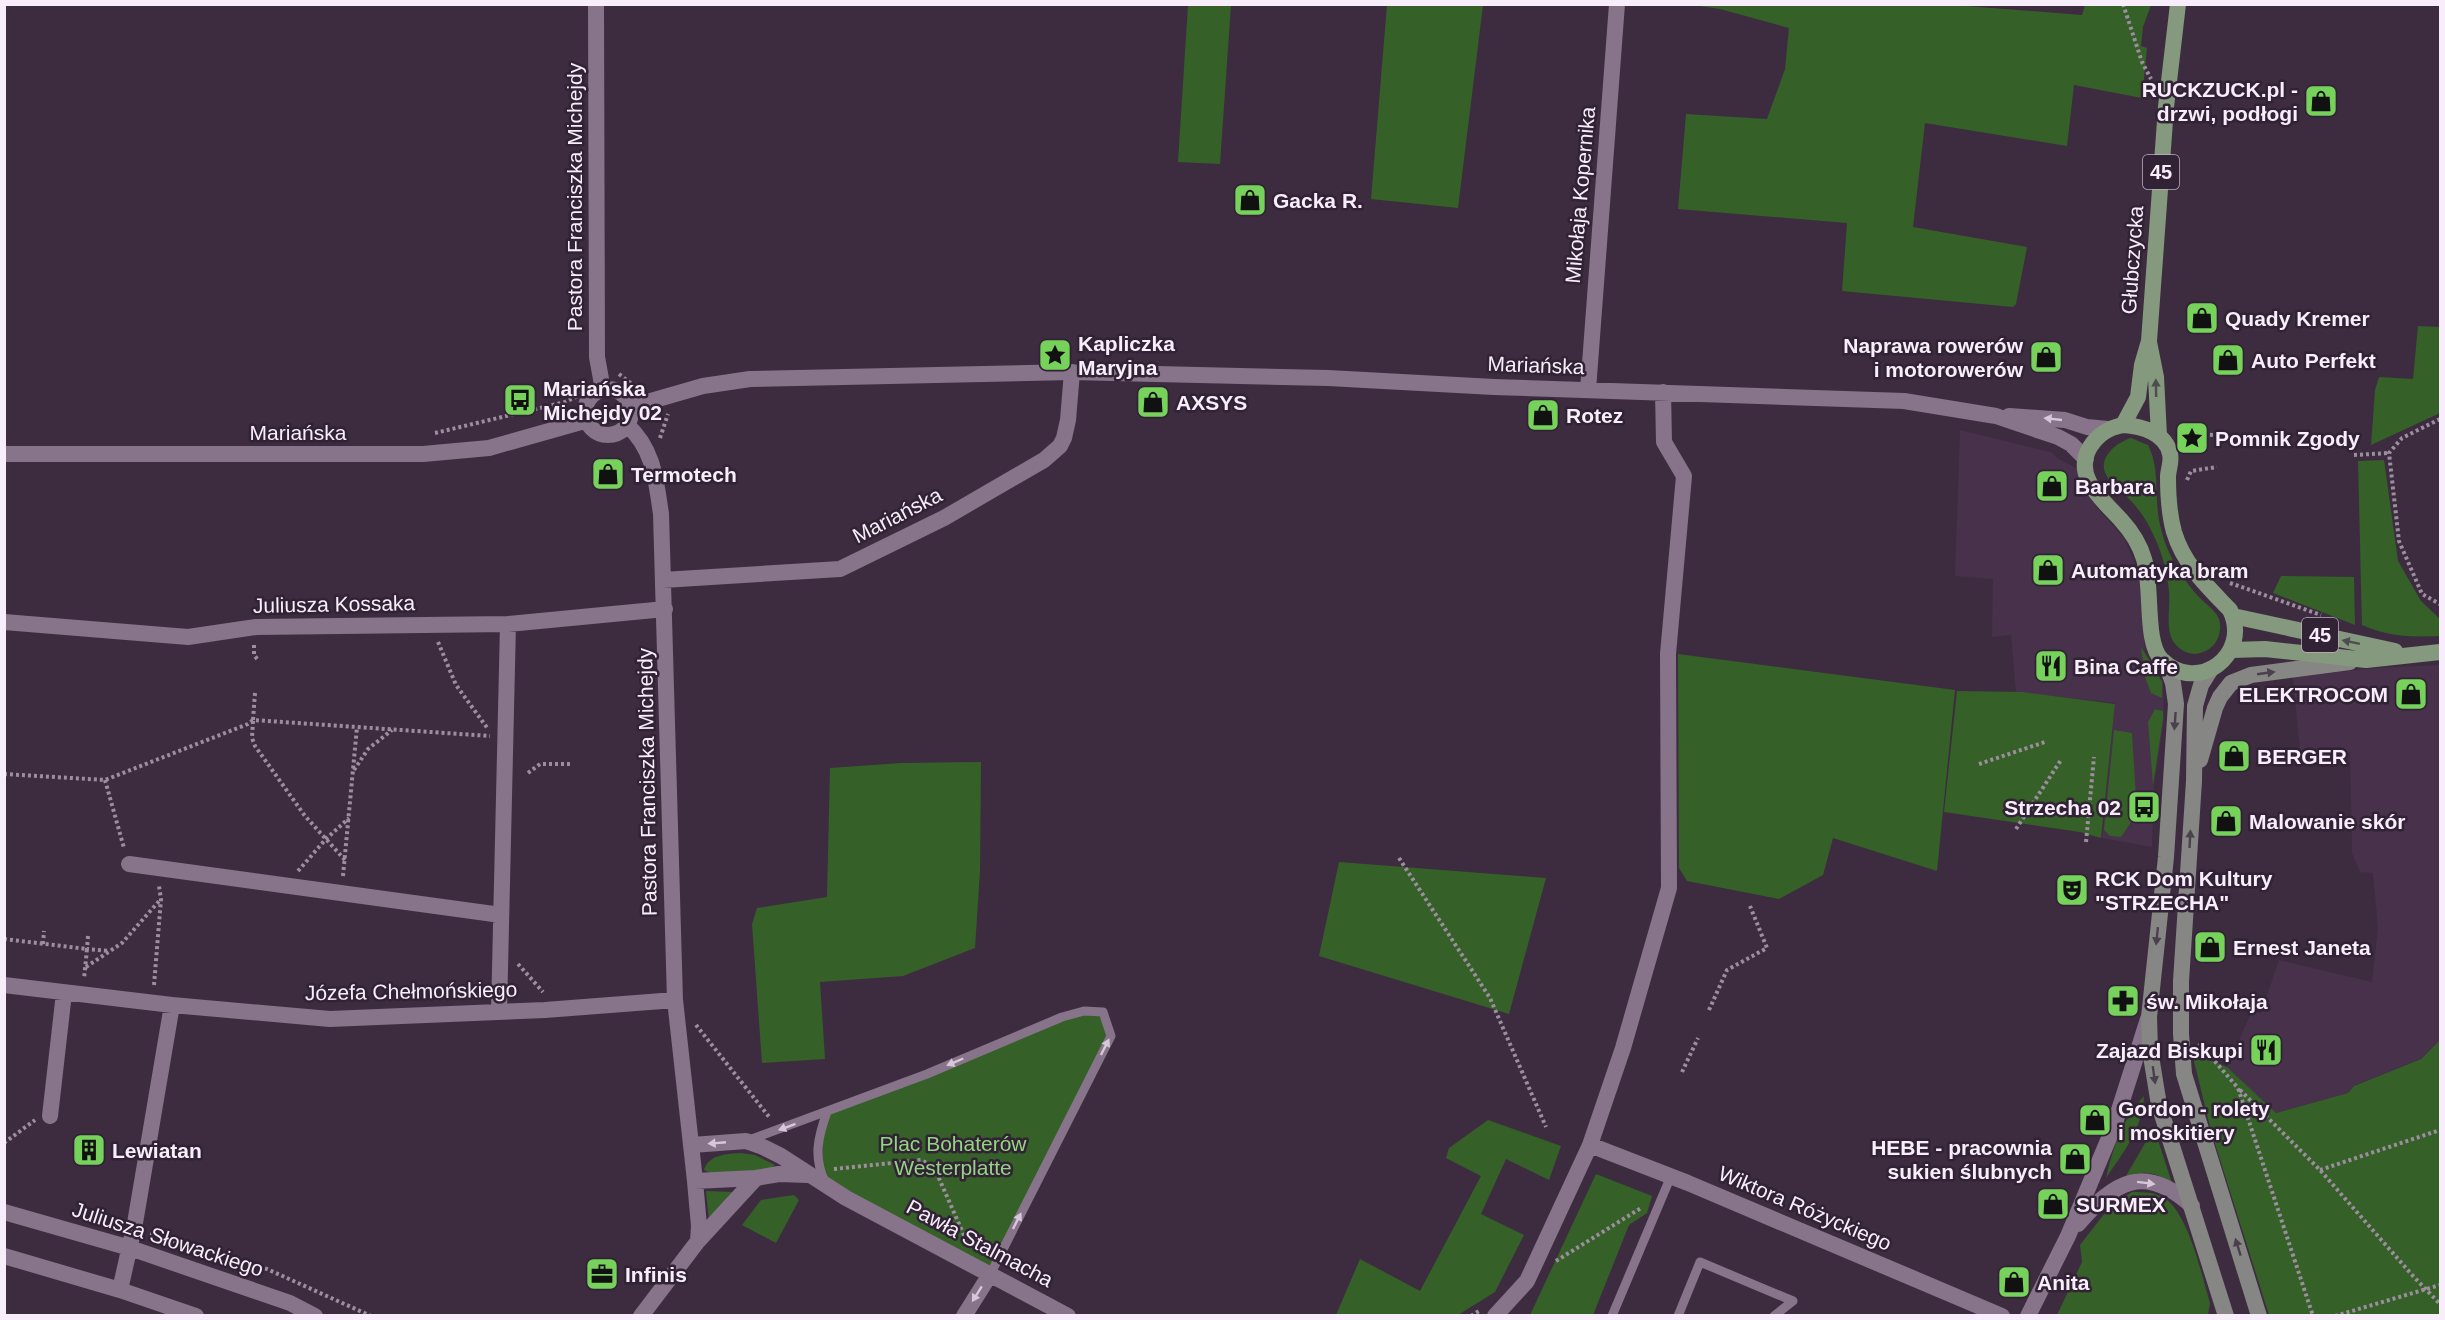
<svg xmlns="http://www.w3.org/2000/svg" width="2445" height="1320" font-family="Helvetica,sans-serif">
  <style>
    .built { fill: #47314b }
    .green { fill: #356028 }
    .lines { fill: none; stroke-linecap: round; stroke-linejoin: round }
    .path { stroke: #9c8e9f; stroke-width: 4; stroke-dasharray: 3 3; stroke-linecap: butt }
    .service { stroke: #87738a; stroke-width: 9 }
    .minor { stroke: #87738a; stroke-width: 16 }
    .secondary { stroke: #868684; stroke-width: 16 }
    .primary { stroke: #85997e; stroke-width: 16 }
    .oneway { fill: #4f4c4f }
    .oneway2 { fill: #d6c8d8 }
    .oneway3 { fill: #4b404d }
    .labels { text-anchor: middle; dominant-baseline: central; stroke-width: 5; stroke-linejoin: round; paint-order: stroke }
    .shield { fill: #322235; stroke: #bdb0bf; stroke-width: 1.5 }
    .shield-label { font-size: 20px; font-weight: bold; fill: #f8edfa }
    .poi-label { font-size: 21px; font-weight: bold; fill: #f8edfa; stroke: #322235; text-anchor: start }
    .street-label { font-size: 21px; fill: #f8edfa; stroke: #322235 }
    .park-label { font-size: 21px; fill: #93d481; stroke: #322235 }
  </style>
  <rect width="100%" height="100%" fill="#3d2c40"/>
  <path class="built" d="M1960 430 2051 452 2057 458 2078 469 2082 485 2096 507 2124 538 2140 576 2145 651 2163 682 2164 719 2154 785 2152 847 2102 838 2115 703 2016 692 2011 635 1992 637 1993 579 1955 576Z
    M2440 665V1040L2420 1059 2355 1085 2348 1093 2275 1113 2227 1067 2251 1013H2261L2279 960 2372 982 2378 928 2373 873 2360 872 2352 853 2350 752 2300 751 2293 677 2375 668Z"/>
  <path class="green" d="M1188 5H1231L1220 164 1178 162Z
    M1387 5H1483L1458 208 1371 199Z
    M1953 5 2082 15 2085 5H2151L2143 27 2141 46 2147 48 2142 98 2074 85 2067 146 1925 123 1913 227 2027 247 2016 304 2013 307 1842 291 1847 223 1678 209 1686 114 1767 119 1785 69 1789 28 1720 9 1693 5Z
    M2418 326 2440 327V413L2371 445 2375 390 2379 377 2413 379Z
    M2131 438 2148 445C2161 470 2153 499 2161 529 2167 554 2180 576 2198 596 2204 603 2215 609 2219 619 2223 633 2216 648 2203 652 2194 656 2185 653 2178 647 2163 635 2171 608 2169 591 2167 570 2161 549 2151 530 2145 517 2135 504 2124 494 2119 489 2112 485 2108 478 2095 460 2115 443 2131 438Z
    M2384 460 2398 561 2421 601 2440 619V636C2410 637 2390 637 2362 625L2358 461Z
    M2281 576 2354 577 2355 625 2273 593Z
    M2141 647 2162 682V698L2151 693 2145 677Z
    M1678 654 1955 690 1937 871 1833 838 1823 875 1779 899 1687 881 1679 868Z
    M1957 691 2022 692 2115 704 2101 838 2080 832 1944 812Z
    M2155 709 2163 711V719L2153 785 2148 722Z
    M2114 730 2132 733 2137 813 2121 837 2110 836 2104 830Z
    M981 762 980 871 975 948 903 976 820 982 825 1059 762 1063 752 924 757 908 827 897 830 768 901 763Z
    M1339 862 1546 878 1509 1014 1319 956Z
    M1103 1012 1111 1036 991 1273 829 1189 818 1163 827 1112 1062 1017Z
    M2440 1040V1315H2269L2211 1131 2192 1053 2227 1067 2276 1113 2348 1093 2354 1086 2421 1059Z
    M2144 1096C2143 1128 2123 1153 2106 1178 2113 1148 2122 1119 2144 1096Z
    M1488 1120 1561 1146 1549 1180 1506 1159 1481 1214 1524 1235 1495 1292 1458 1315H1336L1360 1259 1420 1291 1481 1176 1446 1158 1449 1148Z
    M2154 1128 2172 1183C2156 1172 2145 1170 2126 1176Z
    M741 1153 755 1155 775 1165 772 1168 717 1176 704 1170C709 1154 727 1154 741 1153Z
    M1596 1174 1652 1196 1647 1213 1629 1225 1593 1315H1530Z
    M706 1191 733 1192 709 1221Z
    M2132 1192C2144 1192 2157 1192 2167 1200 2189 1217 2202 1276 2210 1303L2208 1315H2057L2082 1262 2080 1245 2112 1204Z
    M794 1195 799 1200 776 1243 742 1225 761 1200Z"/>
  <g class="lines">
    <path class="path" d="M2123 4 2142 62 2151 79
      M619 374 633 385H637
      M2440 419 2402 438 2389 453 2399 541 2422 594 2440 604
      M435 433 565 402 576 397 585 384
      M2180 433 2215 435
      M660 438 668 414
      M2354 455 2389 453
      M2187 480 2191 471 2217 467
      M2230 583 2321 615
      M438 642 456 685 488 729
      M254 645V655L258 660
      M4 689V698
      M255 693 253 720 490 736
      M253 721 252 738 255 746 305 816 345 860
      M1979 764 2045 742
      M354 770 368 749 392 730
      M528 773 540 764H571
      M4 774 105 780 248 724 253 720
      M105 780 124 848
      M2016 829 2061 760
      M2086 842 2094 757
      M1399 858 1490 998 1546 1127
      M298 871 326 839 349 818
      M343 876 357 727
      M88 936 87 949 109 951
      M4 939 87 949 84 979
      M43 944 44 931
      M518 964 543 992
      M86 967 122 943 160 900
      M154 985 161 899 159 886
      M1709 1010 1727 970 1767 948 1750 906
      M696 1025 770 1118
      M2199 1043 2238 1088 2313 1316
      M1682 1072 1698 1038
      M2240 1090 2320 1170 2413 1276 2440 1304
      M4 1143 35 1120
      M834 1169 921 1160 934 1167 967 1242
      M2320 1170 2440 1130
      M150 1234 267 1269 371 1316
      M1556 1261 1641 1208
      M1471 1316 1479 1311
      M2335 1316 2440 1285"/>
    <path class="service" d="M749 1140 927 1074 1062 1017 1084 1011 1103 1012 1111 1036 991 1273
      M825 1182C813 1157 818 1137 827 1112
      M1612 1316 1671 1176
      M1678 1316 1700 1262 1793 1301 1774 1316"/>
    <path class="minor" d="M596 4 597 357 603 390
      M585 412a23 23 0 1 1 46 0a23 23 0 1 1-46 0Z
      M1588 390 1617 4
      M630 407 703 386 750 379 1072 372 1328 378 1494 387 1904 401 1996 416 2058 437 2071 444 2086 459
      M2009 416 2065 420 2087 427 2108 429
      M627 425C654 449 656 481 661 514L675 1000 695 1181 699 1226 698 1241
      M4 454H423L489 448 588 420
      M663 580 840 569 944 518 1044 460 1060 446 1064 438 1068 420 1072 372
      M4 622 188 637 256 627 508 624 665 609
      M129 864 501 915
      M4 985 172 1005 330 1019 545 1010 675 1000
      M499 1012 508 624
      M50 1116 64 993
      M692 1145 746 1141 763 1147 781 1156 846 1198 1068 1316
      M1590 1145 1688 1183 2002 1316
      M695 1181 756 1178
      M4 1212 130 1248 290 1303 315 1316
      M2078 1224C2114 1182 2144 1162 2192 1206
      M4 1256 120 1290 135 1223 172 1005
      M120 1290 196 1316
      M641 1316 698 1241 756 1178 779 1174 808 1175
      M964 1316 991 1273
      M1495 1316 1527 1281 1590 1145 1623 1048 1669 888 1668 654 1684 476 1664 442 1663 392
      M2028 1316 2068 1236 2114 1126 2148 1019"/>
    <path class="secondary" d="M2166 664 2173 683 2176 704 2166 857 2149 1017 2150 1050 2159 1105 2226 1316
      M2211 669 2201 685 2195 706 2194 781 2181 981V1034L2184 1074 2259 1316
      M2200 760 2215 708 2220 697 2231 683 2251 675 2350 662"/>
    <path class="primary" d="M2149 342 2156 377 2159 436
      M2123 425C2142 426 2166 433 2170 454 2172 462 2168 470 2168 477 2168 496 2169 514 2174 532 2184 565 2207 586 2230 610 2252 655 2197 695 2162 660 2144 643 2153 587 2144 559 2140 545 2131 531 2121 520 2104 501 2072 477 2090 447 2098 434 2108 428 2123 425Z
      M2123 425 2138 397 2142 365 2149 341 2166 107 2178 4
      M2233 616 2395 651
      M2232 650 2265 649 2366 660 2440 652"/>
  </g>
  <defs><path id="oneway-solid" d="M-6-.8H1V-3.2L6.5 0L1 3.2V.8H-6Z" transform="scale(1.5)"/></defs>
  <g class="oneway">
    <use href="#oneway-solid" transform="translate(2156 388) rotate(-91)"/>
    <use href="#oneway-solid" transform="translate(2351 642) rotate(-168)"/>
  </g>
  <g class="oneway2">
    <use href="#oneway-solid" transform="translate(2053 419) rotate(-174)"/>
    <use href="#oneway-solid" transform="translate(1105 1047) rotate(-63)"/>
    <use href="#oneway-solid" transform="translate(955 1062) rotate(157)"/>
    <use href="#oneway-solid" transform="translate(787 1127) rotate(160)"/>
    <use href="#oneway-solid" transform="translate(717 1143) rotate(175)"/>
    <use href="#oneway-solid" transform="translate(2146 1183) rotate(7)"/>
    <use href="#oneway-solid" transform="translate(1017 1221) rotate(-63)"/>
    <use href="#oneway-solid" transform="translate(977 1294) rotate(122)"/>
  </g>
  <g class="oneway3">
    <use href="#oneway-solid" transform="translate(2266 673) rotate(-8)"/>
    <use href="#oneway-solid" transform="translate(2175 721) rotate(94)"/>
    <use href="#oneway-solid" transform="translate(2190 839) rotate(-87)"/>
    <use href="#oneway-solid" transform="translate(2157 936) rotate(96)"/>
    <use href="#oneway-solid" transform="translate(2154 1075) rotate(82)"/>
    <use href="#oneway-solid" transform="translate(2238 1247) rotate(-107)"/>
  </g>
  <defs>
    <g id="shop-square" transform="scale(1.725)"><rect x="-9" y="-9" width="18" height="18" rx="4" fill="#76d25a" stroke="#322235"/><path d="M-5-2.5h2.3a2.7 3.5 0 0 1 5.4 0H5L5.5 6h-11ZM-1.5-2.5h3a1.5 2.3 0 0 0-3 0Z" fill="#111"/></g>
    <g id="sight-square" transform="scale(1.725)"><rect x="-9" y="-9" width="18" height="18" rx="4" fill="#76d25a" stroke="#322235"/><path d="M0-6L1.8-2.2L6-1.7L2.9 1.2L3.7 5.4L0 3.3L-3.7 5.4L-2.9 1.2L-6-1.7L-1.8-2.2Z" fill="#111"/></g>
    <g id="bus-square" transform="scale(1.725)"><rect x="-9" y="-9" width="18" height="18" rx="4" fill="#76d25a" stroke="#322235"/><path d="M-5-6H5V4H4V6H2V4H-2V6H-4V4H-5ZM-3.5-4V0h7V-4ZM-3.5 1.2v1.5H-2V1.2ZM2 1.2v1.5H3.5V1.2Z" fill="#111"/></g>
    <g id="restaurant-square" transform="scale(1.725)"><rect x="-9" y="-9" width="18" height="18" rx="4" fill="#76d25a" stroke="#322235"/><path d="M-5-6h1v4h1v-4h1v4h1v-4h1v5L-1.5 .5V6h-2V.5L-5-1ZM5-6V6H3V1.5H1.5Q1.5-4 5-6Z" fill="#111"/></g>
    <g id="theatre-square" transform="scale(1.725)"><rect x="-9" y="-9" width="18" height="18" rx="4" fill="#76d25a" stroke="#322235"/><path d="M-5-5.5Q0-4 5-5.5V0Q5 5 0 6Q-5 5-5 0ZM-3.3-2.5H-1v1.5H-3.3ZM1-2.5H3.3v1.5H1ZM-2.8 1Q0 5.5 2.8 1Z" fill="#111"/></g>
    <g id="pharmacy-square" transform="scale(1.725)"><rect x="-9" y="-9" width="18" height="18" rx="4" fill="#76d25a" stroke="#322235"/><path d="M-2-6h4v4h4v4h-4v4h-4v-4h-4v-4h4Z" fill="#111"/></g>
    <g id="building-square" transform="scale(1.725)"><rect x="-9" y="-9" width="18" height="18" rx="4" fill="#76d25a" stroke="#322235"/><path d="M-4-6H4V6H1V3H-1V6H-4ZM-2.5-4.3h1.7v1.8h-1.7ZM.8-4.3h1.7v1.8H.8ZM-2.5-1h1.7V.8h-1.7ZM.8-1h1.7V.8H.8Z" fill="#111"/></g>
    <g id="office-square" transform="scale(1.725)"><rect x="-9" y="-9" width="18" height="18" rx="4" fill="#76d25a" stroke="#322235"/><path d="M-6-3h4V-5.5h4V-3h4V5H-6ZM-1-4.5V-3h2v-1.5ZM-6 0V1H6V0Z" fill="#111"/></g>
  </defs>
  <g fill-rule="evenodd">
    <use href="#shop-square" x="2321" y="101"/>
    <use href="#shop-square" x="1250" y="200"/>
    <use href="#shop-square" x="2202" y="318"/>
    <use href="#sight-square" x="1055" y="355"/>
    <use href="#shop-square" x="2046" y="357"/>
    <use href="#shop-square" x="2228" y="360"/>
    <use href="#bus-square" x="520" y="400"/>
    <use href="#shop-square" x="1153" y="402"/>
    <use href="#shop-square" x="1543" y="415"/>
    <use href="#sight-square" x="2192" y="438"/>
    <use href="#shop-square" x="608" y="474"/>
    <use href="#shop-square" x="2052" y="486"/>
    <use href="#shop-square" x="2048" y="570"/>
    <use href="#restaurant-square" x="2051" y="666"/>
    <use href="#shop-square" x="2411" y="694"/>
    <use href="#shop-square" x="2234" y="756"/>
    <use href="#bus-square" x="2144" y="807"/>
    <use href="#shop-square" x="2226" y="821"/>
    <use href="#theatre-square" x="2072" y="890"/>
    <use href="#shop-square" x="2210" y="947"/>
    <use href="#pharmacy-square" x="2123" y="1001"/>
    <use href="#restaurant-square" x="2266" y="1050"/>
    <use href="#shop-square" x="2095" y="1120"/>
    <use href="#building-square" x="89" y="1150"/>
    <use href="#shop-square" x="2075" y="1159"/>
    <use href="#shop-square" x="2053" y="1204"/>
    <use href="#office-square" x="602" y="1274"/>
    <use href="#shop-square" x="2014" y="1282"/>
  </g>
  <g class="labels">
    <g class="shield">
      <rect x="2143" y="155" width="36" height="34" rx="4.5"/>
      <rect x="2302" y="618" width="36" height="34" rx="4.5"/>
    </g>
    <g class="shield-label">
      <text x="2161" y="172">45</text>
      <text x="2320" y="635">45</text>
    </g>
    <g class="poi-label">
      <text x="2298" y="89" text-anchor="end">RUCKZUCK.pl -<tspan x="2298" dy="24">drzwi, podłogi</tspan></text>
      <text x="1273" y="200">Gacka R.</text>
      <text x="2225" y="318">Quady Kremer</text>
      <text x="1078" y="343">Kapliczka<tspan x="1078" dy="24">Maryjna</tspan></text>
      <text x="2023" y="345" text-anchor="end">Naprawa rowerów<tspan x="2023" dy="24">i motorowerów</tspan></text>
      <text x="2251" y="360">Auto Perfekt</text>
      <text x="543" y="388">Mariańska<tspan x="543" dy="24">Michejdy 02</tspan></text>
      <text x="1176" y="402">AXSYS</text>
      <text x="1566" y="415">Rotez</text>
      <text x="2215" y="438">Pomnik Zgody</text>
      <text x="631" y="474">Termotech</text>
      <text x="2075" y="486">Barbara</text>
      <text x="2071" y="570">Automatyka bram</text>
      <text x="2074" y="666">Bina Caffe</text>
      <text x="2388" y="694" text-anchor="end">ELEKTROCOM</text>
      <text x="2257" y="756">BERGER</text>
      <text x="2121" y="807" text-anchor="end">Strzecha 02</text>
      <text x="2249" y="821">Malowanie skór</text>
      <text x="2095" y="878">RCK Dom Kultury<tspan x="2095" dy="24">"STRZECHA"</tspan></text>
      <text x="2233" y="947">Ernest Janeta</text>
      <text x="2146" y="1001">św. Mikołaja</text>
      <text x="2243" y="1050" text-anchor="end">Zajazd Biskupi</text>
      <text x="2118" y="1108">Gordon - rolety<tspan x="2118" dy="24">i moskitiery</tspan></text>
      <text x="2052" y="1147" text-anchor="end">HEBE - pracownia<tspan x="2052" dy="24">sukien ślubnych</tspan></text>
      <text x="112" y="1150">Lewiatan</text>
      <text x="2076" y="1204">SURMEX</text>
      <text x="625" y="1274">Infinis</text>
      <text x="2037" y="1282">Anita</text>
    </g>
    <g class="street-label">
      <text transform="translate(1580 195) rotate(-85)">Mikołaja Kopernika</text>
      <text transform="translate(574 197) rotate(-90)">Pastora Franciszka Michejdy</text>
      <text transform="translate(2132 260) rotate(-86)">Głubczycka</text>
      <text transform="translate(1536 365) rotate(2)">Mariańska</text>
      <text x="298" y="432">Mariańska</text>
      <text transform="translate(897 515) rotate(-27)">Mariańska</text>
      <text transform="translate(334 604) rotate(-1)">Juliusza Kossaka</text>
      <text transform="translate(647 782) rotate(-91)">Pastora Franciszka Michejdy</text>
      <text transform="translate(411 991) rotate(-1)">Józefa Chełmońskiego</text>
      <text transform="translate(1805 1208) rotate(23)">Wiktora Różyckiego</text>
      <text transform="translate(168 1239) rotate(18)">Juliusza Słowackiego</text>
      <text transform="translate(980 1243) rotate(28)">Pawła Stalmacha</text>
    </g>
    <g class="park-label">
      <text x="953" y="1143">Plac Bohaterów<tspan x="953" dy="24">Westerplatte</tspan></text>
    </g>
  </g>
  <rect width="2445" height="1320" fill="none" stroke="#f8edfa" stroke-width="12"/>
</svg>
